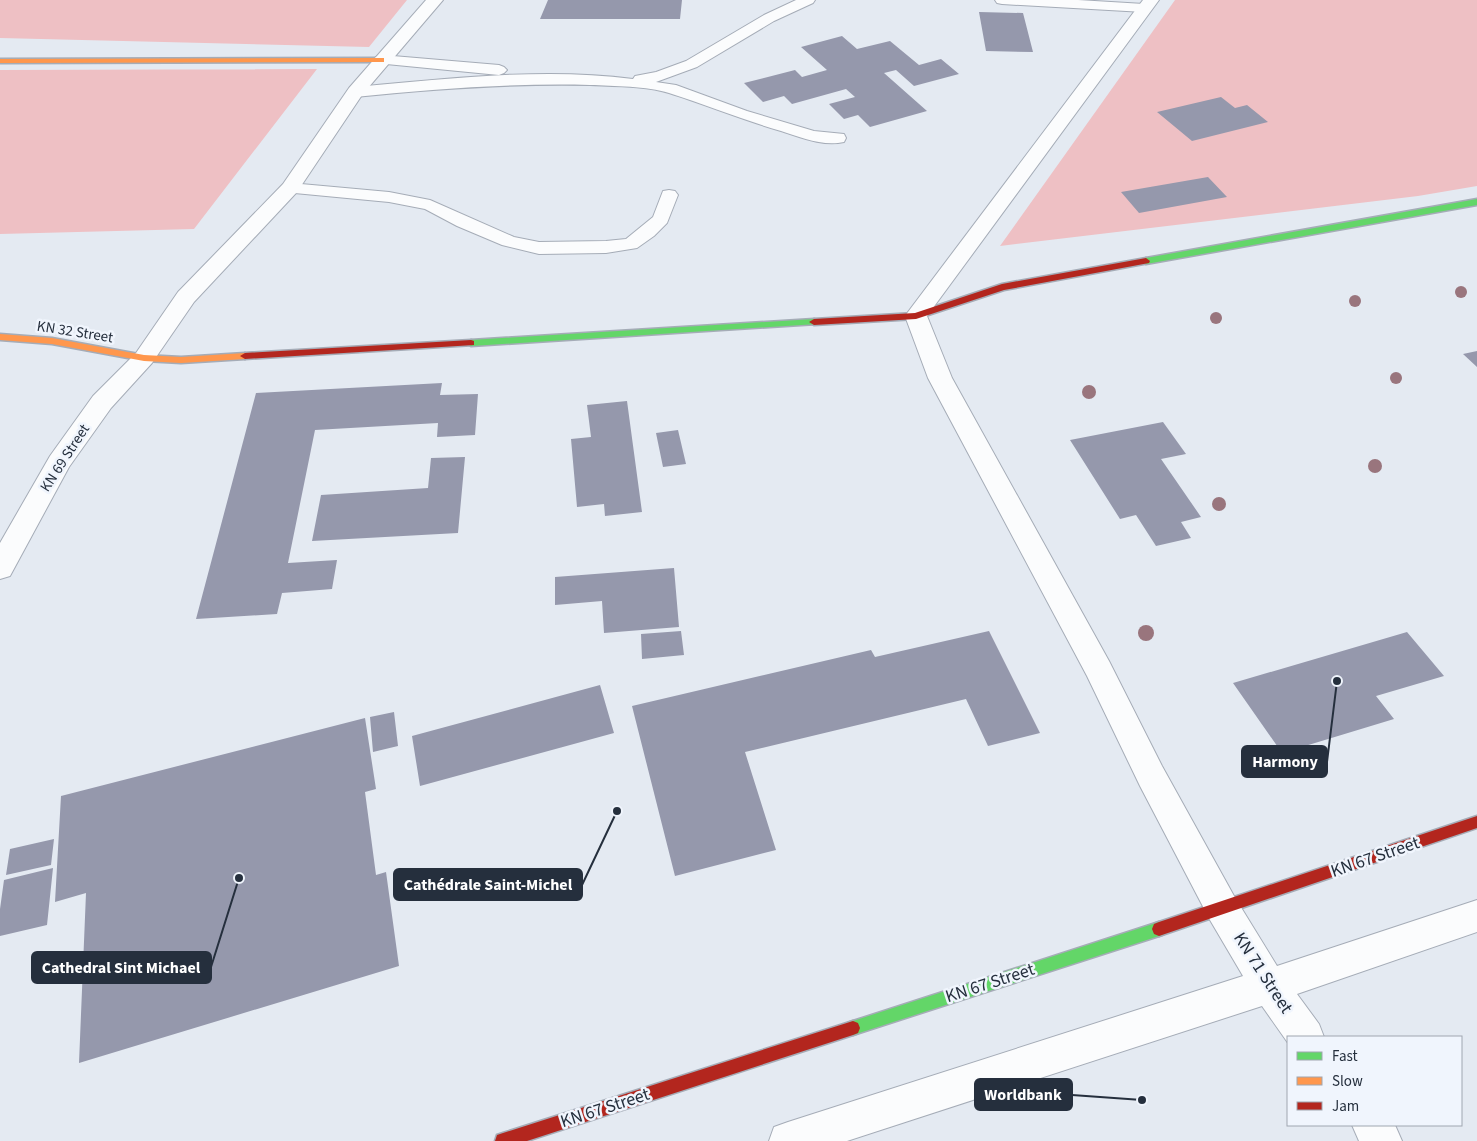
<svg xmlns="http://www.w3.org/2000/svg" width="1477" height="1141" font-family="'Source Sans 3',sans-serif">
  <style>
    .green { fill: #eec0c4 }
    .building { fill: #9598ac }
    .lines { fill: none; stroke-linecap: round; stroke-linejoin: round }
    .lane-casing { stroke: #a5acb7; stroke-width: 2 }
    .street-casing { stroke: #a5acb7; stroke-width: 2 }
    .fast-casing { stroke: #a5acb7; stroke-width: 3 }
    .slow-casing { stroke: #a5acb7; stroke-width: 3 }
    .jam-casing { stroke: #a5acb7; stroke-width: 3 }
    .lane { fill: #fbfcfd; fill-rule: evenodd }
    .street { fill: #fbfcfd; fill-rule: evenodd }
    .fast { fill: #63d668; fill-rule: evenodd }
    .slow { fill: #ff974d; fill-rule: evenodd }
    .jam { fill: #b3261e; fill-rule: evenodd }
    .tree { fill: #99757d }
    .labels { text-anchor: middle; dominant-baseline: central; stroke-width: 5; stroke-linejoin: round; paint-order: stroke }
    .street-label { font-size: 15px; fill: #252f3d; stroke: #f0f5fd }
    .near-street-label { font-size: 18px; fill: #252f3d; stroke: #f0f5fd }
    .leader { fill: none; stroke: #252f3d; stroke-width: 2 }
    .callout-dot { fill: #252f3d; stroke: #f0f5fd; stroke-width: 2 }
    .callout { fill: #252f3d; stroke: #252f3d; stroke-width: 2 }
    .callout-label { font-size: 16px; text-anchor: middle; font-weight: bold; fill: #fff }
  </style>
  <rect width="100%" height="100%" fill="#e4eaf2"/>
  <path class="green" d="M0 0H407L369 47 0 38Z
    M1175 0H1477V186L1418 196 1000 246Z
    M317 69 194 229 0 234V70Z"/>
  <path class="building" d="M548 0H682L680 19H540Z
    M979 12 1023 13 1033 52 986 51Z
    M842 36 857 49 890 41 919 65 941 59 959 74 914 86 896 70 884 73 927 111 870 127 858 115 844 119 829 104 855 97 846 89 792 104 784 96 763 102 744 83 795 70 802 77 827 70 801 47Z
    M1221 97 1235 108 1247 105 1268 122 1192 141 1157 112Z
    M1208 177 1227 197 1139 213 1121 192Z
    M1477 351V367L1463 354Z
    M442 383 440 395 478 394 475 435 437 437 438 423 315 430 288 563 337 560 332 589 282 593 277 614 196 619 256 393Z
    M627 401 642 512 605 516 604 504 577 507 571 439 591 437 587 405Z
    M1163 422 1186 454 1161 459 1201 517 1181 522 1191 538 1156 546 1136 515 1120 519 1070 440Z
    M678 430 686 464 663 467 656 433Z
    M465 457 458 533 312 541 321 495 428 488 431 458Z
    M674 568 679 627 604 633 602 601 555 605V577Z
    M681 631 684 655 642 659 641 634Z
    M989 631 1040 733 988 746 966 699 745 752 776 850 675 876 632 706 871 650 875 657Z
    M1407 632 1444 676 1376 696 1394 719 1282 753 1233 683Z
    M600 685 614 733 420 786 412 736Z
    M394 712 398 746 373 752 370 717Z
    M365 718 376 789 365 792 376 875 386 872 399 966 79 1063 86 893 55 902 61 796Z
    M54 839 51 865 6 875 10 849Z
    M53 868 47 925 0 936V909L4 880Z"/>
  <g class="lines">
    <g class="lane-casing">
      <path id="lane" d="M796 0H815L813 3 774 21 697 67 656 82 676 85 747 111 814 131 844 134 846 138 844 142C823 147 800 137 781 131 743 120 707 105 669 93 647 86 614 86 590 85 512 83 433 89 355 97L349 95 347 92 349 89 355 87C446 79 543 67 633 79L635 76 656 72 686 61 764 15Z
        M995 0H1078L1144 4 1149 5 1151 8 1149 11 1144 12 1002 4 997 3Z
        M381 55 499 65 504 67 507 70 504 73 499 75 376 63 373 60 376 57Z
        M290 183 389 192 430 200 514 237 539 242 606 241 626 239 653 217 663 191 669 190 675 191 678 195 667 223 654 236 637 248 606 253 539 254 502 245 457 226 425 209 389 202 284 192 281 188 284 184Z"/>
    </g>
    <g class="street-casing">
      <path id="street" d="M426 0H443L362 95 297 192 194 302 152 363 111 408 69 467 10 576 0 579V543L50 456 93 396 136 353 178 292 283 184 349 88Z
        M1143 0H1159L927 316 952 378 1109 661 1162 766 1234 896 1277 966 1477 900V932L1297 994 1319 1024 1324 1037H1288V1043L1262 1006 847 1141H769L774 1127 788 1122 1243 976 1210 920 1140 786 1087 676 928 378 905 316Z
        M1352 1125H1395L1402 1141H1359Z"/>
    </g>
    <g class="fast-casing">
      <path id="fast" d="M1477 199V205L1146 264 1142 261 1146 258Z
        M814 319 817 320V324L471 346 466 343 471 340Z
        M1159 922 1164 924 1166 929 1164 934 1159 936 853 1035 848 1033 846 1028 848 1023 853 1021Z"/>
    </g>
    <g class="slow-casing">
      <path id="slow" d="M384 58V62H381L0 63V59Z
        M0 334 52 338 144 355 181 357 245 353 250 356 245 359 181 363 144 361 52 344 0 340Z"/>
    </g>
    <g class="jam-casing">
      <path id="jam" d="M1146 258 1150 261 1149 263 1004 290 916 319 814 325 809 322 814 319 915 313 1002 284Z
        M471 340 474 341V345L245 359 240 356 245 353Z
        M1477 816V828L1159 936 1154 934 1152 929 1154 924 1159 922Z
        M853 1021 858 1023 860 1028 858 1033 853 1035 527 1141H495L497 1135 503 1133Z"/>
    </g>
    <use href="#lane" class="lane"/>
    <use href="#street" class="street"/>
    <use href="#fast" class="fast"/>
    <use href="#slow" class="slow"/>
    <use href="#jam" class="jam"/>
  </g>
  <g class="tree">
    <circle cx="1461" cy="292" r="6"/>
    <circle cx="1355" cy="301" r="6"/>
    <circle cx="1216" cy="318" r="6"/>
    <circle cx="1396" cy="378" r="6"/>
    <circle cx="1089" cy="392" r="7"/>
    <circle cx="1375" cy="466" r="7"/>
    <circle cx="1219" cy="504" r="7"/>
    <circle cx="1146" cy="633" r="8"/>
  </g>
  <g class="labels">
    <g class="street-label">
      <text transform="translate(75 332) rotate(9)">KN 32 Street</text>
      <text transform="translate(65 458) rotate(-57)">KN 69 Street</text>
    </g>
    <g class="near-street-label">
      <text transform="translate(1375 857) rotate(-19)">KN 67 Street</text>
      <text transform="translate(1263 973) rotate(57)">KN 71 Street</text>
      <text transform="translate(990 983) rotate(-18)">KN 67 Street</text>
      <text transform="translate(605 1108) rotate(-18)">KN 67 Street</text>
    </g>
  </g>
  <path class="leader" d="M1337 681L1327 762M617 811L582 885M239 878L211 967M1142 1100L1072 1095"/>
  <g class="callout-dot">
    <circle cx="1337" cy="681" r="5"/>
    <circle cx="617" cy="811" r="5"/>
    <circle cx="239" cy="878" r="5"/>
    <circle cx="1142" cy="1100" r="5"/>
  </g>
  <g class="callout">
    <rect x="1242" y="746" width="85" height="31" rx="5"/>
    <rect x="394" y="869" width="188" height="31" rx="5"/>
    <rect x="32" y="952" width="179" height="31" rx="5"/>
    <rect x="975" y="1079" width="97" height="31" rx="5"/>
  </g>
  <g class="callout-label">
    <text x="1285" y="767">Harmony</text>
    <text x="488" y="890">Cathédrale Saint-Michel</text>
    <text x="121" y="973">Cathedral Sint Michael</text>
    <text x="1023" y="1100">Worldbank</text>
  </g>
  <rect x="1287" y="1036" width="175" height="90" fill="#f0f5fd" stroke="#9fa6b0"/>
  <rect x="1297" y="1052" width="25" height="8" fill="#63d668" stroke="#9fa6b0"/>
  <text x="1332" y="1061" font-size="15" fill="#252f3d">Fast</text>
  <rect x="1297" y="1077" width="25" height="8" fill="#ff974d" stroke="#9fa6b0"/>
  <text x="1332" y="1086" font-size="15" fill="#252f3d">Slow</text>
  <rect x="1297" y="1102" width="25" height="8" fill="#b3261e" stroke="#9fa6b0"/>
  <text x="1332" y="1111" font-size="15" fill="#252f3d">Jam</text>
</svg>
